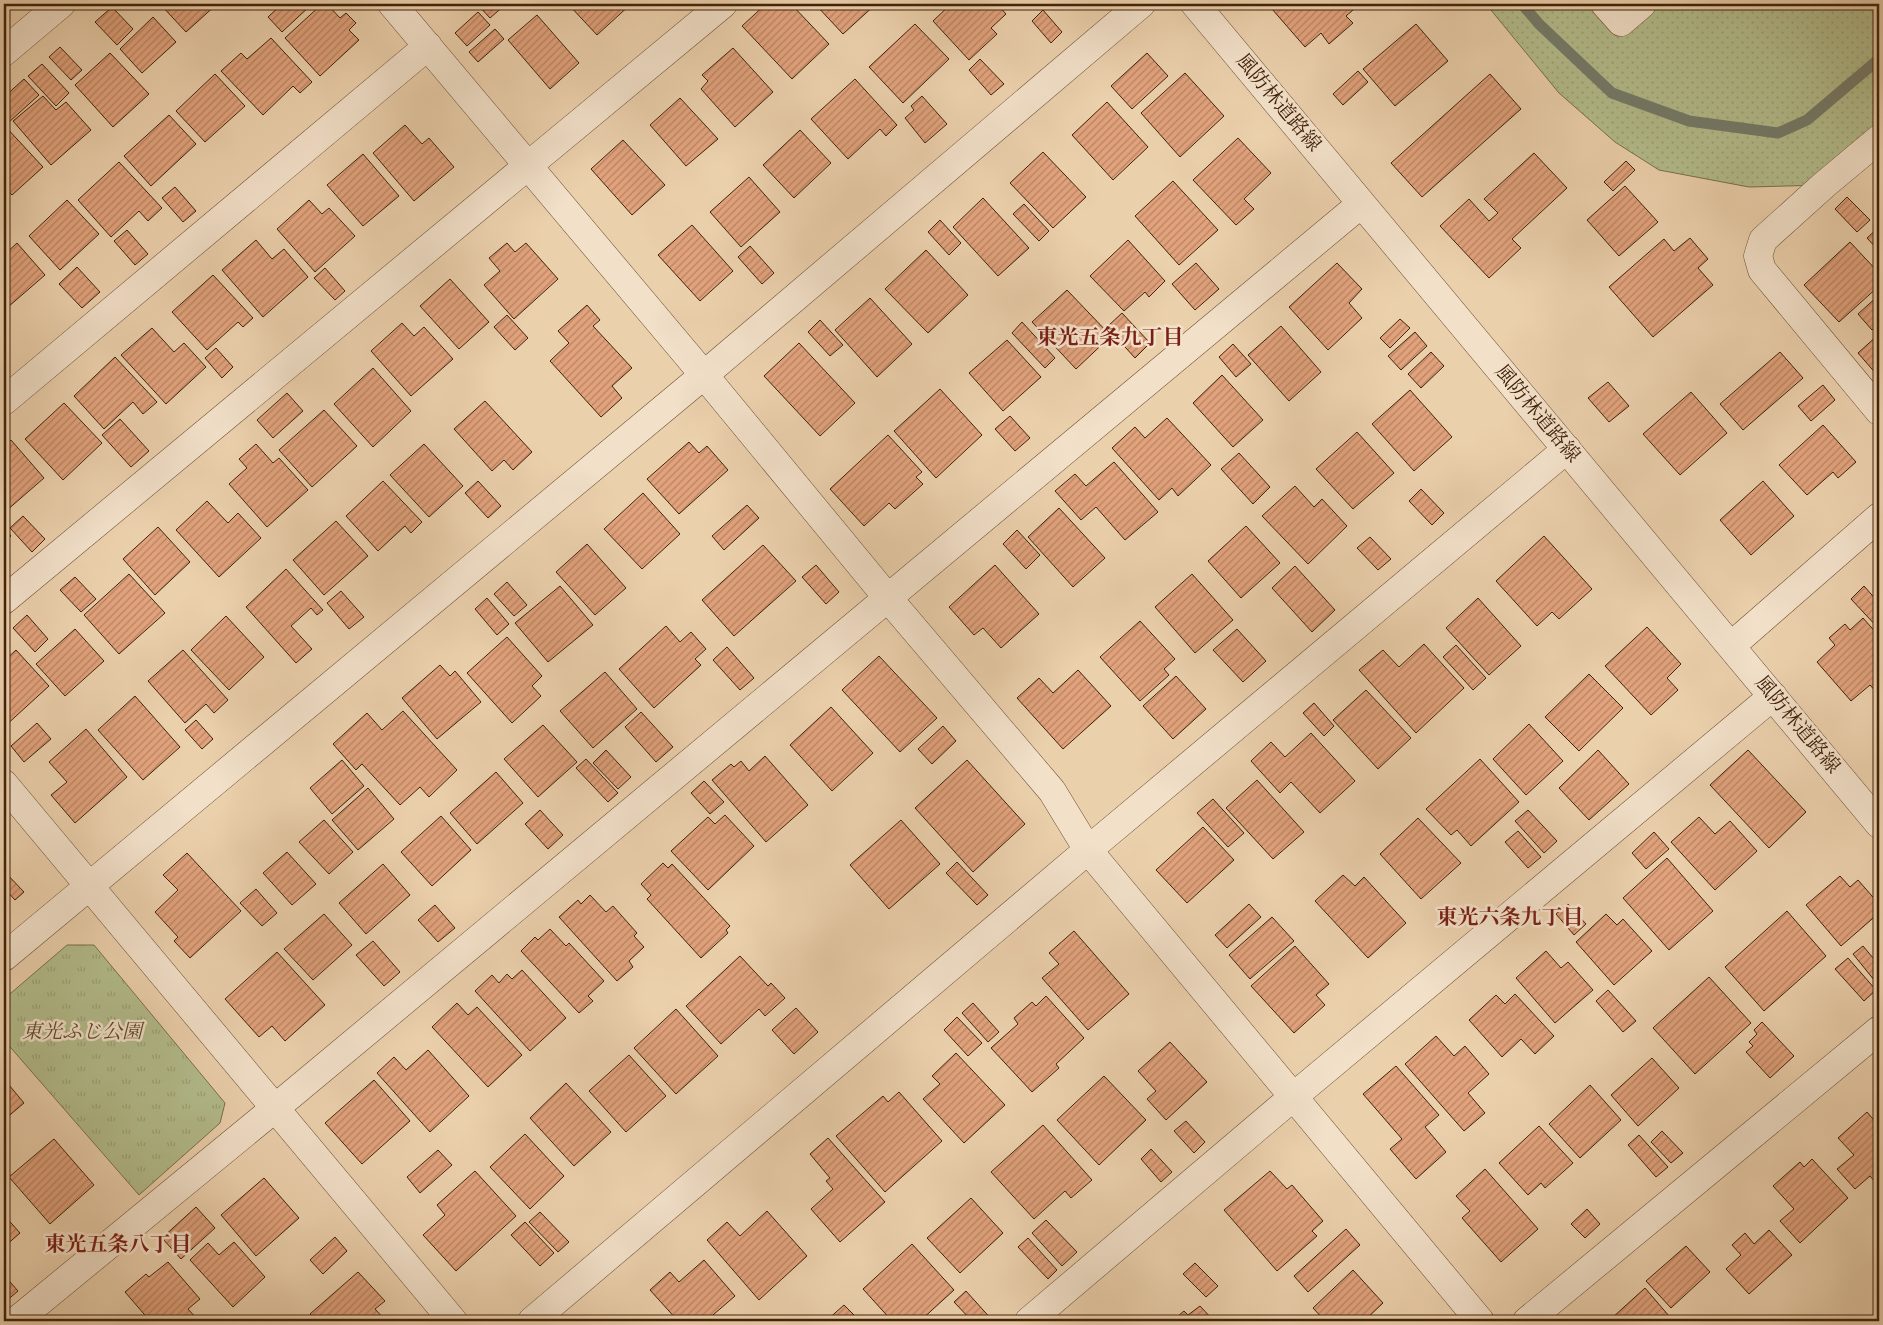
<svg xmlns="http://www.w3.org/2000/svg" width="1883" height="1325" font-family="'Libre Bodoni','Noto Serif JP',serif">
  <style>
    .grass { fill: url(#grass-dots); stroke: #7a704c }
    .park { fill: url(#park-tufts); stroke: #7a704c }
    .lines { fill: none; stroke-linecap: round; stroke-linejoin: round }
    .stream { stroke: #757c6b; stroke-width: 11 }
    .building { fill: url(#building-hatch); stroke: #41230b }
    .street-casing { stroke: #6c4e33; stroke-width: 29 }
    .street { stroke: #f2e0c9; stroke-width: 28 }
    .labels { text-anchor: middle; dominant-baseline: central; stroke-width: 5; stroke-linejoin: round; paint-order: stroke }
    .street-label { font-size: 20px; fill: #41230b; stroke: #f2e0c9 }
    .park-label { font-size: 20px; font-style: italic; fill: #5e492b; stroke: #f2e0c9 }
    .neighbourhood-label { font-size: 21px; font-weight: bold; fill: #7a1f14; stroke: #f2e0c9 }
  </style>
  <defs>
    <pattern id="grass-dots" width="8" height="8" patternUnits="userSpaceOnUse" patternTransform="scale(1.25)"><rect width="8" height="8" fill="#b3bc8c"/><path d="M2 2h.1M6 6h.1" fill="none" stroke="#9ba177" stroke-width="1.8" stroke-linecap="round"/></pattern>
    <pattern id="park-tufts" width="24" height="20" patternUnits="userSpaceOnUse" patternTransform="scale(1.25)"><rect width="24" height="20" fill="#b3bc8c"/><path d="M3 7l-1-3M5 7V3M7 7l1-3M15 17l-1-3M17 17v-4M19 17l1-3" fill="none" stroke="#9ba177"/></pattern>
    <pattern id="building-hatch" width="6" height="6" patternUnits="userSpaceOnUse" patternTransform="scale(1.25)"><rect width="6" height="6" fill="#e1a27c"/><path d="M-1 1l2-2M0 6l6-6M5 7l2-2" fill="none" stroke="#b88464"/></pattern>
  </defs>
  <rect width="100%" height="100%" fill="#ebd0ac"/>
  <filter id="stains"><feTurbulence type="fractalNoise" baseFrequency=".004" numOctaves="4"/><feColorMatrix values="0 0 0 0 .2 0 0 0 0 .09 0 0 0 0 .02 0 0 0 .5 -.17"/></filter>
  <radialGradient id="worn" r=".72"><stop offset=".6" stop-color="#630" stop-opacity="0"/><stop offset="1" stop-color="#630" stop-opacity=".3"/></radialGradient>
  <path class="grass" d="M1486 4H1588L1614 34 1652 4H1879V139L1824 185 1749 187 1659 170 1615 142 1559 93Z"/>
  <path class="park" d="M67 945H94L225 1103 220 1123 139 1195 4 1040V999Z"/>
  <g class="lines">
    <path class="stream" d="M1522 4 1539 24 1612 93 1689 121 1778 133 1807 120 1879 59"/>
  </g>
  <path class="building" d="M160 4H217L186 32Z
    M282 4H309L311 5 282 32 268 17Z
    M322 4H327L340 18 346 13 356 23 349 30 359 40 320 76 285 38Z
    M477 4H506L490 18Z
    M568 4H631L597 35Z
    M766 4H791L829 44 792 79 742 26Z
    M815 4H876L843 34Z
    M951 4H997L1006 14 991 28 997 34 969 60 933 21Z
    M1279 4H1360L1346 16 1353 23 1329 44 1321 33 1305 47 1272 9Z
    M112 7 133 29 117 45 95 22Z
    M1043 10 1062 32 1051 43 1032 21Z
    M478 12 490 25 467 46 455 33Z
    M537 15 579 63 550 89 508 40Z
    M153 17 176 42 142 73 120 49Z
    M915 24 949 59 903 103 869 67Z
    M1416 24 1448 61 1395 106 1363 69Z
    M495 29 504 39 478 62 469 52Z
    M271 38 312 82 300 93 293 86 263 115 221 71 241 53 247 59Z
    M60 47 82 70 71 80 49 57Z
    M733 48 773 92 735 127 701 89 708 81 702 75Z
    M110 53 149 94 113 127 75 85Z
    M1147 53 1168 76 1132 109 1111 86Z
    M980 59 1004 84 991 95 969 70Z
    M42 64 69 93 56 106 28 76Z
    M1358 71 1368 82 1343 105 1333 94Z
    M1185 73 1224 116 1180 157 1141 113Z
    M215 74 245 106 205 142 176 111Z
    M1490 74 1521 109 1422 197 1391 163Z
    M24 79 39 95 9 122 4 116V97Z
    M855 79 897 125 886 136 880 129 848 159 811 119Z
    M43 96 56 110 66 102 91 130 51 165 13 121Z
    M922 96 947 124 925 143 905 118 914 110 911 106Z
    M680 98 718 139 686 166 650 125Z
    M1107 102 1148 147 1113 180 1072 135Z
    M169 115 196 144 151 186 124 156Z
    M4 125 43 167 12 195 4 187Z
    M405 125 422 144 429 138 454 167 414 201 373 153Z
    M800 130 831 163 794 198 763 165Z
    M1238 138 1271 173 1244 199 1254 209 1236 225 1193 180Z
    M623 140 665 185 632 215 591 169Z
    M1043 152 1086 197 1053 228 1010 183Z
    M1534 153 1567 188 1512 239 1521 248 1489 278 1440 226 1469 199 1489 221 1498 213 1484 199Z
    M363 154 399 196 363 226 327 185Z
    M1626 161 1635 170 1613 191 1604 182Z
    M119 162 162 208 148 221 139 211 111 237 78 200Z
    M749 177 780 212 741 247 710 212Z
    M1173 181 1218 230 1179 265 1135 216Z
    M1625 186 1658 222 1619 256 1587 220Z
    M175 187 196 211 183 222 162 198Z
    M1847 197 1870 220 1857 232 1835 209Z
    M983 198 1029 248 998 276 953 227Z
    M67 200 99 234 60 270 29 236Z
    M309 200 322 214 329 208 355 236 315 272 277 229Z
    M1024 204 1049 231 1039 241 1013 214Z
    M940 220 961 243 949 255 928 232Z
    M692 225 733 271 700 301 658 255Z
    M1879 227V251L1867 238Z
    M127 230 148 254 135 265 114 241Z
    M1690 238 1708 259 1698 268 1713 285 1653 337 1609 287 1664 239 1674 251Z
    M256 240 272 259 284 249 308 277 263 317 222 270Z
    M1128 240 1165 281 1149 297 1145 292 1124 311 1090 276Z
    M1850 242 1879 273V286L1839 322 1804 285Z
    M17 243 45 275 8 307 4 303V255Z
    M507 243 515 252 526 243 558 279 514 319 484 285 500 271 489 258Z
    M750 246 774 273 762 284 738 257Z
    M926 250 968 295 928 333 885 289Z
    M1196 263 1219 289 1195 310 1172 284Z
    M1337 263 1362 289 1349 303 1362 318 1328 350 1289 307Z
    M77 267 100 292 82 308 59 284Z
    M325 268 345 291 335 300 314 278Z
    M213 275 253 318 243 327 238 322 207 350 172 312Z
    M450 279 489 322 459 349 420 306Z
    M1067 290 1111 336 1076 369 1032 322Z
    M1879 295V324L1872 330 1858 314Z
    M870 298 912 344 877 377 835 330Z
    M587 305 600 320 593 326 632 368 612 386 622 398 601 417 550 361 569 343 558 331Z
    M1122 313 1150 343 1135 358 1107 327Z
    M507 315 528 338 515 350 494 327Z
    M1400 319 1410 328 1390 348 1380 338Z
    M820 320 843 345 830 356 808 332Z
    M1022 322 1055 358 1045 368 1012 333Z
    M402 323 414 336 424 327 453 359 411 396 371 351Z
    M1281 326 1321 372 1289 401 1248 355Z
    M152 328 174 352 184 343 206 367 166 404 121 355Z
    M1415 332 1427 346 1401 370 1388 356Z
    M1879 334V375L1878 376 1858 353Z
    M1007 340 1041 377 1003 411 969 373Z
    M799 343 855 403 820 436 764 376Z
    M1233 344 1251 364 1236 377 1219 357Z
    M216 348 233 367 222 378 205 358Z
    M1431 352 1444 366 1421 388 1408 374Z
    M1780 352 1803 378 1743 430 1720 404Z
    M115 357 157 402 143 414 133 402 104 429 74 396Z
    M373 368 411 411 373 447 334 404Z
    M1222 375 1263 420 1233 447 1193 403Z
    M1608 382 1629 406 1609 422 1588 398Z
    M1823 385 1835 400 1811 421 1798 406Z
    M940 389 982 435 936 478 894 431Z
    M1410 390 1452 437 1414 471 1372 424Z
    M1691 392 1727 433 1680 475 1643 434Z
    M287 393 303 411 273 438 257 420Z
    M485 401 532 452 513 470 504 460 492 471 454 429Z
    M64 403 102 443 63 480 25 439Z
    M324 410 357 446 312 487 279 450Z
    M1010 416 1030 438 1015 451 995 429Z
    M1167 418 1211 465 1178 496 1172 488 1159 500 1112 448 1135 427 1145 438Z
    M120 419 149 451 131 467 102 435Z
    M1823 425 1856 462 1838 478 1833 472 1807 495 1779 465Z
    M1357 432 1394 473 1353 509 1316 469Z
    M888 435 922 472 916 477 923 484 895 509 889 503 864 526 830 489Z
    M11 440 44 478 6 511 4 509V446Z
    M689 442 699 453 707 446 728 470 679 514 647 479Z
    M256 444 273 463 279 458 308 490 267 527 229 484 247 468 239 459Z
    M424 444 463 486 429 517 390 475Z
    M1239 453 1270 487 1253 504 1221 469Z
    M1114 462 1158 512 1125 540 1096 507 1081 520 1055 491 1075 474 1086 486Z
    M383 481 422 522 411 533 405 526 378 551 346 516Z
    M478 481 501 506 488 518 465 493Z
    M1763 481 1794 516 1751 555 1720 520Z
    M1295 486 1314 507 1322 499 1347 526 1308 564 1262 516Z
    M1421 489 1444 513 1432 525 1409 501Z
    M643 493 680 534 642 569 604 529Z
    M207 501 228 523 238 513 261 538 219 577 176 530Z
    M747 505 759 518 724 550 712 536Z
    M1059 508 1105 558 1073 587 1028 537Z
    M23 516 45 539 32 552 10 528Z
    M336 521 368 556 324 595 293 560Z
    M1246 526 1280 563 1241 598 1208 561Z
    M4 527 11 536 4 542Z
    M158 527 190 562 155 595 123 559Z
    M1017 530 1040 555 1026 569 1003 544Z
    M1544 536 1592 589 1559 619 1552 612 1537 626 1496 581Z
    M1370 537 1391 559 1378 570 1357 548Z
    M587 544 626 588 595 615 556 572Z
    M763 545 796 581 734 636 702 600Z
    M816 565 839 592 826 604 802 577Z
    M995 565 1039 614 1001 648 983 628 974 635 949 607Z
    M1295 566 1335 610 1312 632 1272 588Z
    M286 569 323 610 317 615 311 608 291 626 312 649 296 663 246 607Z
    M129 574 165 613 119 654 84 615Z
    M1192 574 1233 620 1195 653 1155 607Z
    M75 577 96 599 81 612 60 590Z
    M507 582 527 605 514 616 494 594Z
    M560 586 593 625 548 662 515 623Z
    M1864 586 1879 603V629L1851 599Z
    M341 591 364 617 349 629 327 603Z
    M487 598 509 624 497 635 475 609Z
    M1478 598 1521 646 1489 675 1446 628Z
    M27 615 48 639 35 652 13 628Z
    M226 616 264 657 229 690 191 650Z
    M1863 618 1879 636V693L1878 694 1870 685 1851 701 1817 662 1835 645 1829 638 1845 624 1850 630Z
    M1140 621 1175 659 1164 669 1169 675 1140 701 1100 657Z
    M666 626 680 642 691 632 706 649 695 659 701 665 654 708 619 669Z
    M1647 627 1681 664 1667 678 1678 690 1651 715 1605 666Z
    M75 629 104 661 65 696 36 664Z
    M1237 629 1266 661 1243 682 1213 650Z
    M507 637 542 676 532 686 541 696 512 723 467 673Z
    M1424 644 1464 688 1416 733 1359 670 1383 650 1399 667Z
    M1456 645 1486 678 1473 690 1443 657Z
    M727 647 754 678 740 690 713 660Z
    M16 650 49 686 4 727V661Z
    M183 650 228 700 214 713 206 704 185 723 148 681Z
    M879 656 937 718 900 752 842 690Z
    M440 665 450 676 455 671 481 702 437 739 402 698Z
    M1078 670 1111 706 1063 749 1017 698 1039 678 1053 693Z
    M605 672 637 709 593 748 560 711Z
    M1589 674 1623 708 1579 751 1545 717Z
    M1176 676 1206 709 1173 739 1143 706Z
    M1366 690 1411 738 1378 769 1333 720Z
    M135 696 180 747 143 780 98 730Z
    M1314 703 1334 726 1324 736 1303 713Z
    M831 707 873 753 832 791 790 745Z
    M403 711 457 770 429 797 420 787 400 805 362 764 356 770 333 744 367 713 382 730Z
    M641 712 673 747 656 762 625 727Z
    M196 720 213 739 202 749 185 730Z
    M37 723 51 739 24 762 11 746Z
    M1529 724 1563 761 1526 795 1493 759Z
    M543 725 577 762 538 797 504 759Z
    M943 726 956 741 932 764 918 749Z
    M86 729 127 777 75 823 51 795 67 782 49 762Z
    M1311 733 1355 781 1320 813 1291 782 1280 793 1251 761 1271 742 1285 757Z
    M606 750 631 777 618 789 593 763Z
    M1598 750 1629 784 1589 820 1559 788Z
    M1748 750 1806 812 1769 848 1710 785Z
    M765 756 808 805 766 842 712 780 731 764 734 767 741 761 749 771Z
    M586 759 618 793 608 802 576 768Z
    M1480 759 1519 802 1471 846 1457 830 1451 835 1426 809Z
    M342 760 364 786 332 814 310 788Z
    M967 760 1025 824 973 872 915 808Z
    M496 772 523 803 477 844 450 813Z
    M1257 780 1304 832 1273 859 1226 808Z
    M704 781 724 802 710 814 691 793Z
    M368 788 394 819 358 850 332 820Z
    M1213 799 1244 833 1228 847 1197 813Z
    M540 810 563 835 548 849 525 824Z
    M1528 810 1557 841 1544 853 1515 821Z
    M725 815 754 846 708 890 671 851 708 817 715 824Z
    M441 816 471 850 432 886 401 852Z
    M1699 817 1715 834 1730 821 1757 851 1715 890 1671 842Z
    M1418 818 1461 863 1421 899 1380 854Z
    M324 820 353 852 329 874 299 842Z
    M901 820 940 864 889 909 850 865Z
    M1203 827 1234 860 1187 903 1156 870Z
    M1518 831 1541 857 1528 868 1505 842Z
    M1654 832 1669 849 1646 869 1632 853Z
    M287 852 316 884 292 905 263 873Z
    M187 853 241 911 190 958 174 941 178 937 155 912 178 890 163 875Z
    M1667 858 1713 911 1669 950 1623 898Z
    M957 862 988 895 977 905 946 873Z
    M663 863 668 868 672 864 730 926 726 930 728 933 701 958 647 899 651 895 641 884Z
    M383 864 410 895 366 934 339 903Z
    M4 871 24 892 15 900 4 888Z
    M1343 875 1355 886 1364 877 1406 923 1368 958 1315 901Z
    M1840 876 1850 887 1858 880 1879 904V913L1841 946 1806 905Z
    M256 889 277 913 262 926 240 903Z
    M590 895 606 912 613 906 637 933 634 936 644 947 629 961 633 967 617 981 559 917 578 900 581 904Z
    M1249 904 1261 917 1227 948 1215 935Z
    M1568 904 1586 924 1574 935 1556 914Z
    M435 905 455 928 438 942 418 920Z
    M1787 911 1826 956 1764 1011 1725 967Z
    M324 914 352 945 313 980 284 949Z
    M1606 914 1617 925 1623 919 1652 951 1614 985 1576 942Z
    M1272 917 1294 941 1250 979 1229 955Z
    M550 929 566 946 569 943 604 981 588 996 593 1001 579 1013 521 951 535 937 538 940Z
    M1074 931 1129 994 1088 1030 1042 978 1059 964 1049 953Z
    M373 941 400 972 384 986 356 955Z
    M1295 946 1329 984 1316 995 1325 1005 1294 1033 1251 986Z
    M1863 946 1879 965V986L1853 954Z
    M1546 951 1561 968 1568 962 1593 990 1555 1023 1516 978Z
    M277 952 325 1005 285 1041 272 1026 259 1037 225 999Z
    M740 956 768 986 771 983 785 998 765 1016 759 1009 721 1044 686 1006Z
    M1848 958 1876 990 1864 1001 1835 969Z
    M522 970 566 1018 530 1051 475 991 492 975 499 983 507 974 512 979Z
    M1709 977 1751 1023 1695 1074 1653 1028Z
    M1608 990 1636 1021 1623 1032 1596 1001Z
    M1515 994 1554 1036 1535 1054 1521 1039 1502 1057 1469 1020 1496 995 1505 1004Z
    M1046 996 1084 1038 1056 1064 1059 1068 1032 1092 991 1048 1018 1024 1014 1018 1032 1002 1036 1006Z
    M457 1003 468 1015 477 1007 522 1055 488 1087 432 1027Z
    M973 1003 999 1032 988 1042 962 1013Z
    M796 1008 818 1032 794 1054 772 1030Z
    M676 1009 718 1056 676 1094 634 1048Z
    M957 1017 982 1043 968 1056 944 1030Z
    M1762 1022 1794 1056 1770 1078 1746 1052 1753 1046 1749 1042 1757 1034 1754 1030Z
    M1436 1036 1454 1056 1465 1046 1489 1074 1468 1093 1485 1113 1464 1131 1405 1064Z
    M1170 1042 1207 1082 1166 1120 1147 1099 1156 1091 1138 1071Z
    M428 1050 469 1096 430 1132 377 1073 394 1057 406 1070Z
    M956 1053 1005 1105 964 1143 923 1099 940 1084 932 1076Z
    M629 1055 666 1096 626 1132 589 1091Z
    M1652 1058 1679 1088 1638 1126 1611 1095Z
    M1396 1066 1439 1115 1425 1127 1446 1152 1416 1179 1390 1149 1402 1139 1363 1094Z
    M1104 1076 1146 1120 1099 1165 1057 1120Z
    M4 1079 24 1103 4 1120Z
    M374 1080 410 1121 362 1164 325 1123Z
    M566 1083 611 1132 574 1166 530 1118Z
    M1590 1085 1621 1120 1580 1158 1549 1124Z
    M899 1092 942 1141 885 1192 836 1136 883 1096 888 1102Z
    M1867 1112 1879 1126V1180L1876 1183 1870 1176 1855 1189 1837 1169 1854 1155 1838 1138Z
    M1186 1121 1205 1142 1194 1153 1174 1131Z
    M1043 1125 1092 1180 1071 1198 1065 1191 1034 1219 991 1172Z
    M1539 1126 1573 1163 1545 1188 1541 1183 1528 1195 1499 1163Z
    M1662 1131 1683 1153 1671 1163 1651 1142Z
    M525 1134 564 1176 530 1209 490 1167Z
    M1639 1135 1668 1167 1656 1177 1628 1145Z
    M828 1138 885 1202 840 1242 811 1209 833 1189 826 1181 830 1178 810 1154Z
    M54 1139 94 1185 50 1224 9 1177Z
    M1151 1149 1172 1172 1161 1182 1141 1159Z
    M438 1150 452 1165 420 1193 407 1177Z
    M1812 1159 1848 1198 1800 1243 1780 1221 1794 1209 1773 1186 1800 1162 1804 1167Z
    M1485 1169 1538 1229 1501 1262 1462 1218 1470 1211 1456 1196Z
    M475 1171 516 1216 456 1271 423 1235 445 1215 437 1205Z
    M1270 1171 1287 1189 1292 1185 1323 1221 1312 1231 1317 1236 1277 1271 1224 1210Z
    M264 1178 299 1218 256 1256 221 1215Z
    M971 1198 1003 1233 960 1273 927 1238Z
    M196 1207 215 1228 181 1259 162 1238Z
    M1587 1209 1600 1224 1585 1238 1571 1224Z
    M767 1211 807 1256 759 1300 707 1240 727 1222 740 1236Z
    M540 1212 569 1242 558 1252 529 1222Z
    M4 1215 20 1233 4 1247Z
    M1046 1220 1077 1252 1062 1266 1032 1233Z
    M525 1222 554 1253 540 1266 511 1235Z
    M1346 1229 1360 1245 1308 1292 1294 1276Z
    M1769 1230 1792 1255 1749 1294 1726 1269 1741 1255 1732 1245 1745 1233 1754 1244Z
    M335 1237 347 1251 323 1274 310 1260Z
    M1028 1238 1057 1270 1048 1279 1018 1247Z
    M234 1242 265 1277 233 1307 190 1260 208 1243 219 1255Z
    M912 1244 954 1290 920 1321H916L910 1315 903 1321H892L863 1289Z
    M1686 1246 1710 1272 1671 1308 1646 1281Z
    M704 1260 735 1296 706 1321H678L650 1290 670 1272 679 1282Z
    M168 1262 200 1299 188 1309 197 1319 194 1321H150L125 1292 146 1274 149 1277Z
    M1195 1263 1218 1286 1206 1297 1183 1274Z
    M1353 1270 1383 1303 1364 1321H1325L1313 1308Z
    M358 1272 385 1301 375 1309 386 1321H317L310 1314Z
    M4 1275 18 1291 5 1302 4 1301Z
    M1645 1288 1669 1316 1663 1321H1617L1613 1317Z
    M966 1291 993 1321H972L954 1302Z
    M844 1305 860 1321H826Z
    M1200 1306 1214 1321H1172L1184 1311 1188 1315Z"/>
  <g class="lines">
    <g class="street-casing">
      <path id="street" d="M392 4 704 375 887 597 1052 791 1088 850 1480 1321
        M1195 4 1879 824
        M1605 4 1621 22 1642 4
        M4 52 61 4
        M1879 139 1824 185 1763 240 1758 256 1762 270 1879 411
        M4 401 428 46
        M4 600 723 4
        M1731 646 1879 517
        M4 784 453 1321
        M4 957 704 375 1141 4
        M16 1321 274 1109 1361 204
        M532 1321 1088 850 1567 449
        M1029 1321 1293 1097 1773 696
        M1527 1321 1879 1030"/>
    </g>
    <use href="#street" class="street"/>
  </g>
  <g class="labels">
    <g class="street-label">
      <text transform="translate(1278 103) rotate(50)">風防林道路線</text>
      <text transform="translate(1537 414) rotate(50)">風防林道路線</text>
      <text transform="translate(1797 725) rotate(50)">風防林道路線</text>
    </g>
    <g class="park-label">
      <text x="82" y="1032">東光ふじ公園</text>
    </g>
    <g class="neighbourhood-label">
      <text x="1110" y="338">東光五条九丁目</text>
      <text x="1510" y="918">東光六条九丁目</text>
      <text x="118" y="1245">東光五条八丁目</text>
    </g>
  </g>
  <rect width="1883" height="1325" fill="none" stroke="#ebd0ac" stroke-width="20"/>
  <rect x="5" y="5" width="1873" height="1315" fill="none" stroke="#41230b" stroke-width="2.5"/>
  <rect x="10" y="10" width="1863" height="1305" fill="none" stroke="#41230b"/>
  <rect width="100%" height="100%" filter="url(#stains)"/>
  <rect width="100%" height="100%" fill="url(#worn)"/>
</svg>
